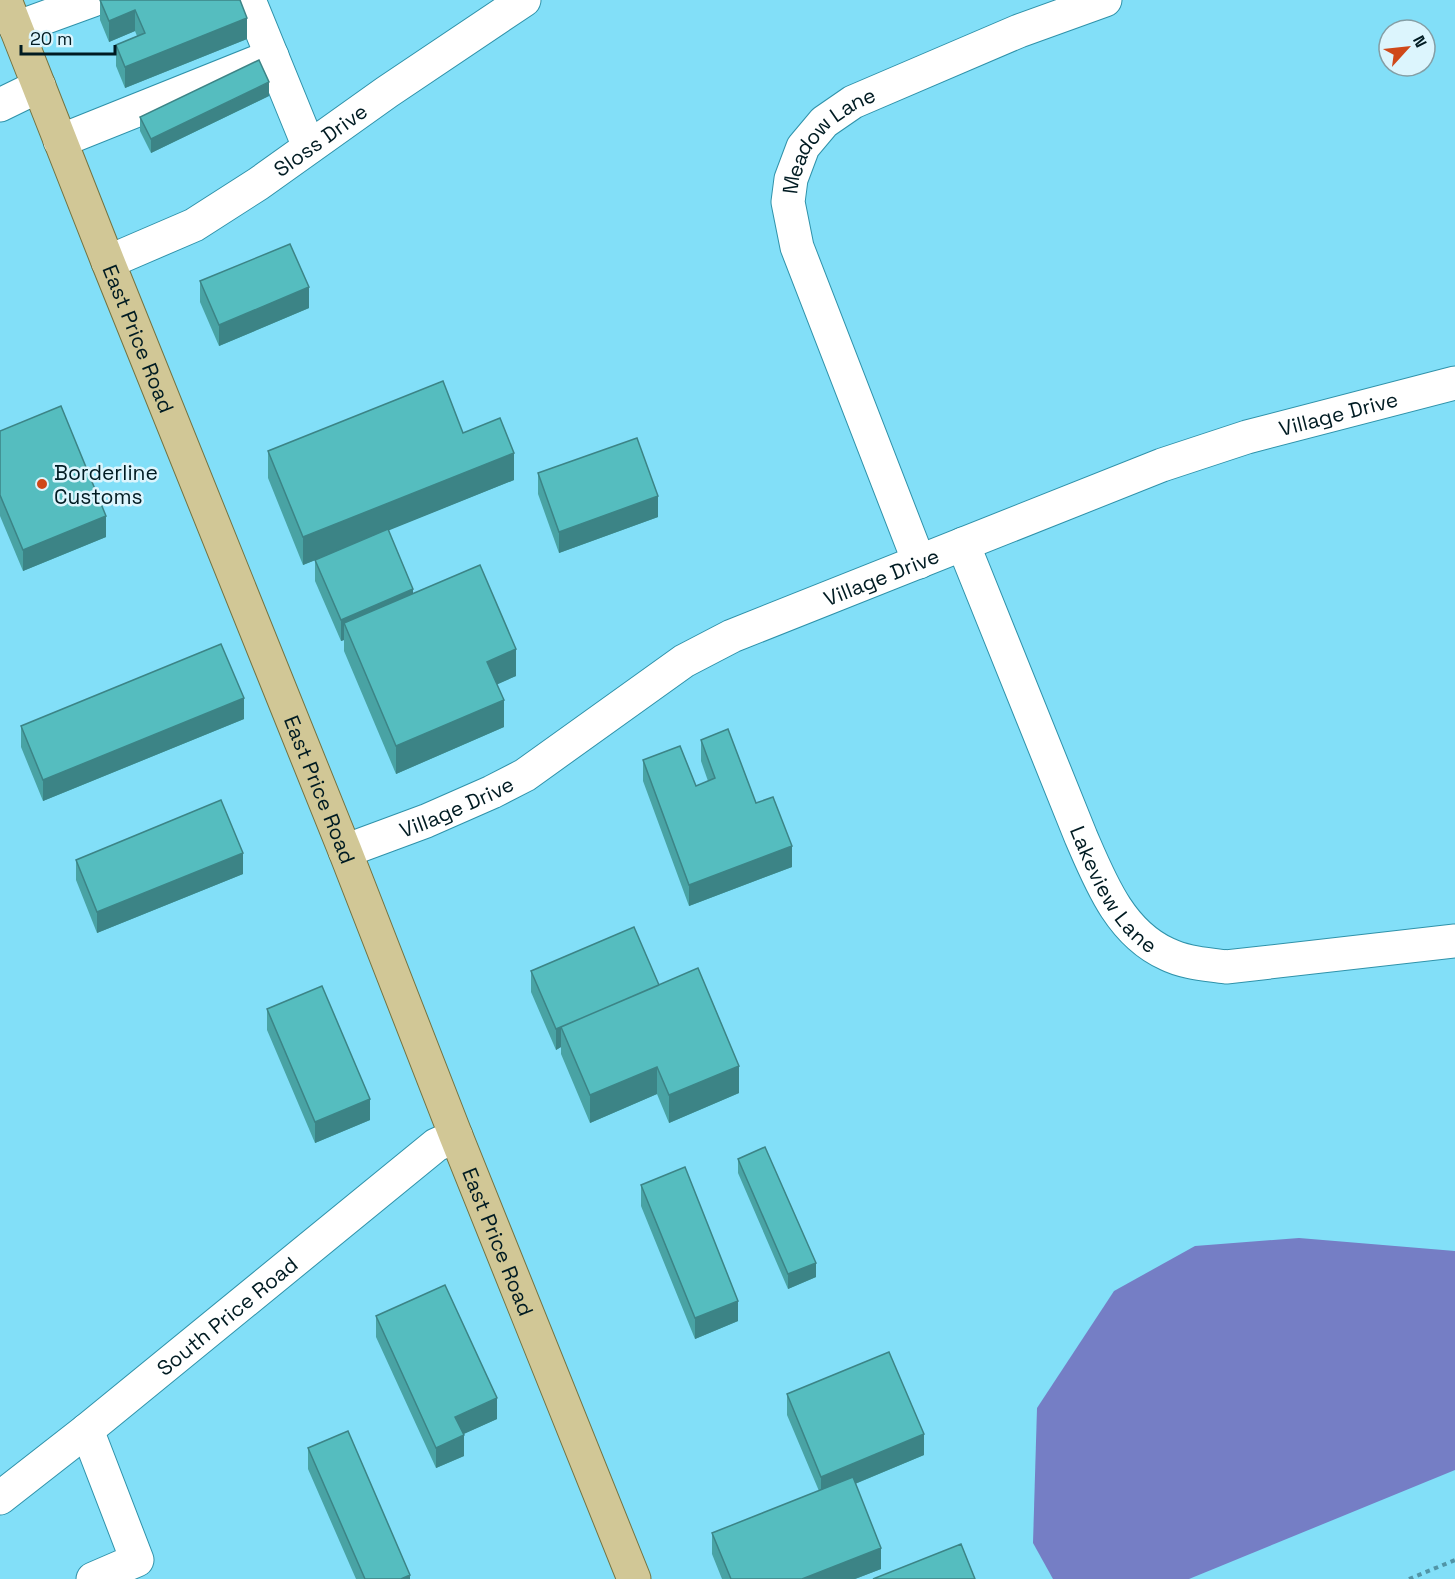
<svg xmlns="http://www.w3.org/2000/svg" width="1455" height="1579" font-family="'Space Grotesk',sans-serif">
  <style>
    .water { fill: #757ec5 }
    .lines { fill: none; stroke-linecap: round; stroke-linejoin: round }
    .minor-casing { stroke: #2f92aa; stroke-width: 35 }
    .major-casing { stroke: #747340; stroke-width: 35 }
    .path { stroke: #5195a7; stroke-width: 4; stroke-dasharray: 4.5 4.5; stroke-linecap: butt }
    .minor { stroke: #fff; stroke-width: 33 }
    .major { stroke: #d1c796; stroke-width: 33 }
    .wall { fill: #49a3a4 }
    .shaded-wall { fill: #3c8486 }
    .building { fill: #55bdbf; stroke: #3c8486; stroke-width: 1.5 }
    .poi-dot { fill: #cf4819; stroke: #dcf5fd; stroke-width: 2 }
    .labels { text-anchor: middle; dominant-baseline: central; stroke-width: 5; stroke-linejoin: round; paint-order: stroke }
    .street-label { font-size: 21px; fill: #001b22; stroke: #dcf5fd }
    .poi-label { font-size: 21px; fill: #001b22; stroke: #dcf5fd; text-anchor: start }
  </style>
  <rect width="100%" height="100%" fill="#82dff8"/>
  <path class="water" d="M1299 1238 1455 1251V1470L1189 1579H1053L1033 1543 1037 1408 1114 1291 1195 1246Z"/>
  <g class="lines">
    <g class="minor-casing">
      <g id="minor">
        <path d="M249 0 309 147"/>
        <path d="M16 28 93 0"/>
        <path d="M0 105 39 86"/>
        <path d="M60 141 272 56"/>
        <path id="s1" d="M108 262 194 225 258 184 387 92 524 0"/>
        <path id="s2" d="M963 544 1081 837C1100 881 1120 933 1167 954 1185 963 1206 964 1226 967L1455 941"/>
        <path id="s3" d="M919 562 797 247 788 202 791 179 803 147 824 122 853 102 1019 31 1105 0"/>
        <path id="s4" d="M345 851 426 821 492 792 525 775 684 661 732 636 1162 465 1247 437 1455 383"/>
        <path d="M87 1430 137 1560 93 1579"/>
        <path id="s5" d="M0 1498 87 1430 436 1145 456 1136"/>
      </g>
    </g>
    <g class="major-casing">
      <g id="major">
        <path id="s6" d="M5 0 108 262 345 851 456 1136 634 1579"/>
      </g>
    </g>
    <path class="path" d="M1409 1579 1455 1560"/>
    <use href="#minor" class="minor"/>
    <use href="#major" class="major"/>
  </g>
  <path class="wall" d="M100 0 247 39 125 88 116 66V45L137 36 135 31 109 42 100 20Z
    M269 96 151 153 140 131V117Z
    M200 281 309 308 219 346 200 302Z
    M0 431 106 537 23 571 0 516Z
    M463 433 514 480 388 530 413 593 516 676 497 684 504 727 396 774 344 651V640L341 641 315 581V560L333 553 303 565 268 478V451Z
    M538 473 658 517 559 553 538 494Z
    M244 719 43 801 21 747V726Z
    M701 740 756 803 792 867 689 906 643 781V760L696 786 708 781 701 761Z
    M76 860 243 874 97 933 76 880Z
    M531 971 659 985 739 1093 669 1123 657 1094 590 1123 561 1054V1047L556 1050 531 992Z
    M267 1009 370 1120 315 1143 267 1030Z
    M738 1159 816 1277 788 1289 738 1173Z
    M641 1185 738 1321 695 1339 641 1206Z
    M376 1316 497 1419 463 1434 464 1456 436 1468 376 1337Z
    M787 1394 924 1455 855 1484 881 1569 855 1579H722L712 1554V1533L819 1491 787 1415Z
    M308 1448 410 1579H356L308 1469Z"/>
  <path class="shaded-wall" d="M135 10V31L109 42V21Z
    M247 18V39L125 88V67Z
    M269 82V96L151 153V139Z
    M309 287V308L219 346V325Z
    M514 453V480L303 565V537Z
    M658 496V517L559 553V532Z
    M106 516V537L23 571V550Z
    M413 589V609L344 623V640L341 641V620Z
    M516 649V676L487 689V662Z
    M244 698V719L43 801V780Z
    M504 700V727L396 774V746Z
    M792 846V867L689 906V885Z
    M243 853V874L97 933V912Z
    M659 985 561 1027V1047L556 1050V1029Z
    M739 1066V1093L669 1123V1095Z
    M657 1067V1094L590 1123V1095Z
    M370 1099V1120L315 1143V1122Z
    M816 1263V1277L788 1289V1274Z
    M738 1301V1321L695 1339V1318Z
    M497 1398V1419L455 1438V1417Z
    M924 1434V1455L821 1498V1477Z
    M464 1435V1456L436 1468V1448Z
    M881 1548V1569L855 1579H802Z
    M410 1575V1579H401Z"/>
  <path class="building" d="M100 0H240L247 18 125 67 116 45 145 33 135 10 109 21Z
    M259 60 269 82 151 139 140 117Z
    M290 244 309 287 219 325 200 281Z
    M443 381 463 433 500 418 514 453 303 537 268 451Z
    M61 406 106 516 23 550 0 495V431Z
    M637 438 658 496 559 532 538 473Z
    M388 529 413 589 341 620 315 560Z
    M480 565 516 649 487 662 504 700 396 746 344 623Z
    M221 644 244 698 43 780 21 726Z
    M728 729 756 803 773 797 792 846 689 885 643 760 680 746 696 786 715 778 701 740Z
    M221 800 243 853 97 912 76 860Z
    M634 927 659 985 556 1029 531 971Z
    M698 968 739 1066 669 1095 657 1067 590 1095 561 1027Z
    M322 986 370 1099 315 1122 267 1009Z
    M765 1147 816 1263 788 1274 738 1159Z
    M685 1167 738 1301 695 1318 641 1185Z
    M445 1285 497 1398 455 1417 464 1435 436 1448 376 1316Z
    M889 1352 924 1434 821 1477 787 1394Z
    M348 1431 410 1575 401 1579H365L308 1448Z
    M853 1477 881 1548 802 1579H731L712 1533Z
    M961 1544 975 1579H873Z"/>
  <circle class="poi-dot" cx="42" cy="484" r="6"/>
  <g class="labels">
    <g class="street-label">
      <text stroke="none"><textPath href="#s1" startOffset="246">Sloss Drive</textPath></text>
      <text stroke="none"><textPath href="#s3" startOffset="462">Meadow Lane</textPath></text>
      <text stroke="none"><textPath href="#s6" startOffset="364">East Price Road</textPath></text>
      <text stroke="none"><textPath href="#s4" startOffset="1092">Village Drive</textPath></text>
      <text stroke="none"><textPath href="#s4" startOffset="606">Village Drive</textPath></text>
      <text stroke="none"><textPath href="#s6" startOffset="850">East Price Road</textPath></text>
      <text stroke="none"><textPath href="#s4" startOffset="120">Village Drive</textPath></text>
      <text stroke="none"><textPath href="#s2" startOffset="378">Lakeview Lane</textPath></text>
      <text stroke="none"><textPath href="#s6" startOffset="1336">East Price Road</textPath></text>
      <text stroke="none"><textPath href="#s5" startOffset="291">South Price Road</textPath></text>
    </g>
    <g class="poi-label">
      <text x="54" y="472">Borderline<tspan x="54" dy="24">Customs</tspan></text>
    </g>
  </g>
  <g transform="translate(1407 48) rotate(63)"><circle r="28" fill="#dcf5fd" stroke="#849ea5" stroke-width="1.5"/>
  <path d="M0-4.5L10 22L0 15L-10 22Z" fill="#cf4819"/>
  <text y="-9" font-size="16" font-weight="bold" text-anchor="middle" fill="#001b22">N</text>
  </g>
  <path d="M21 45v9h94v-9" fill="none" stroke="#001b22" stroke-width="3"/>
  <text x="30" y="45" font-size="18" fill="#001b22" stroke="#dcf5fd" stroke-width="4.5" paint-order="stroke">20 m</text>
</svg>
